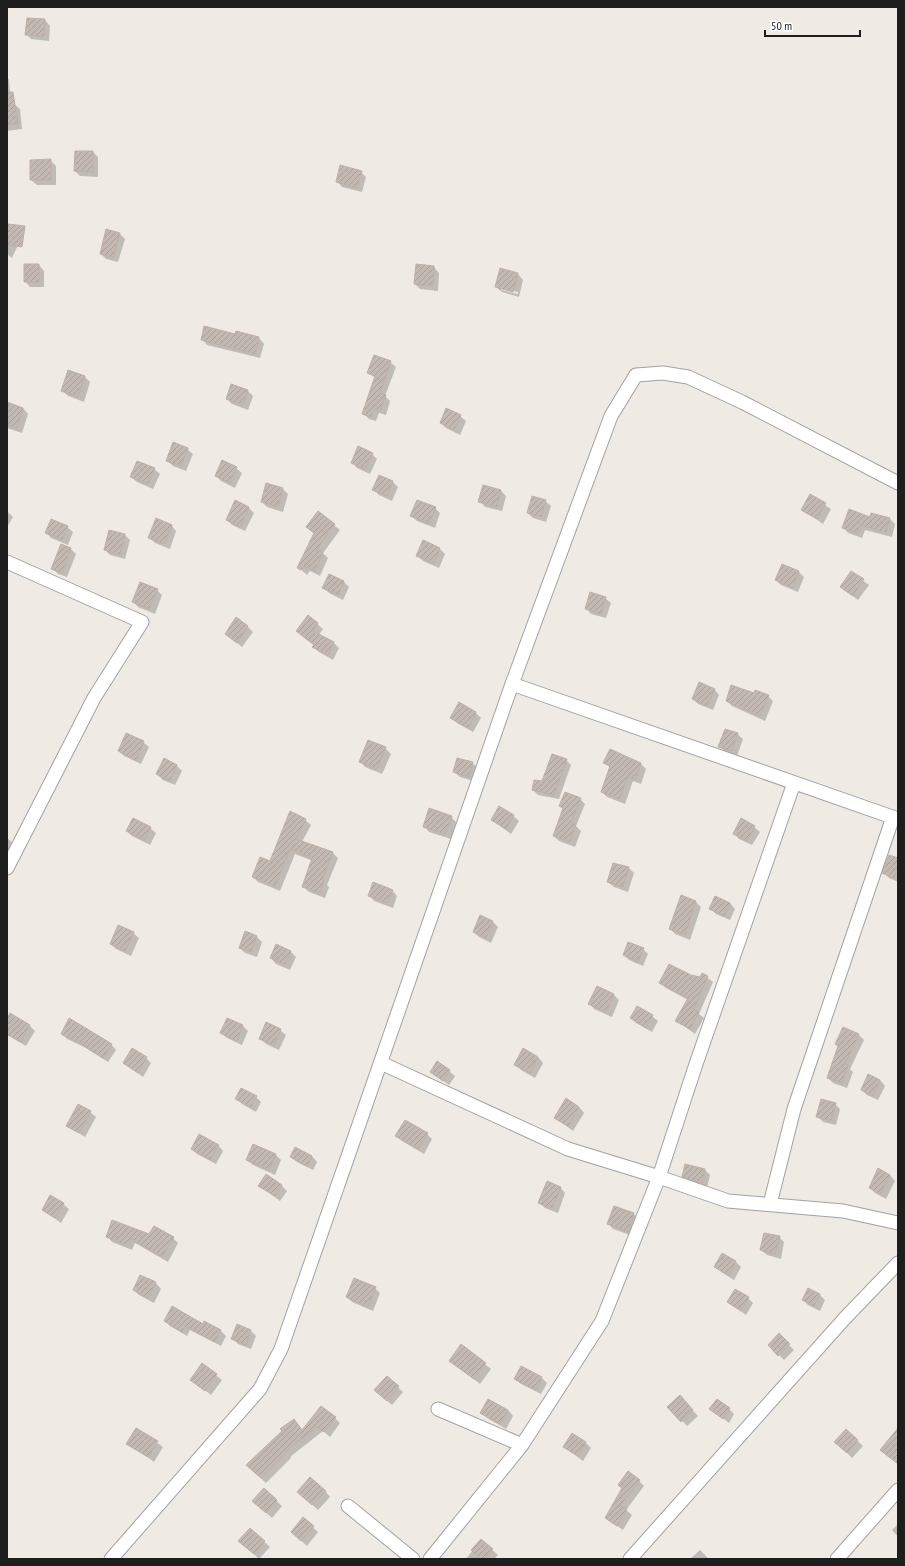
<svg xmlns="http://www.w3.org/2000/svg" width="905" height="1566" font-family="'PT Sans Narrow',sans-serif">
  <style>
    .shadow { fill: #0003; fill-rule: evenodd }
    .building { fill: url(#building-hatch); stroke: #c0afa6 }
    .lines { fill: none; stroke-linecap: round; stroke-linejoin: round }
    .minor-casing { stroke: #a2a2a2; stroke-width: 15 }
    .minor { stroke: #fff; stroke-width: 13 }
  </style>
  <defs>
    <pattern id="building-hatch" width="6" height="6" patternUnits="userSpaceOnUse"><rect width="6" height="6" fill="#c3b9b3"/><path d="M-1 1l2-2M0 6l6-6M5 7l2-2" fill="none" stroke="#a79f9a"/></pattern>
  </defs>
  <rect width="100%" height="100%" fill="#efeae4"/>
  <path class="shadow" d="M45 20 50 26 49 41 31 39 26 34Z
    M7 77 9 80 11 104H14L20 109 22 129 7 131Z
    M93 152 98 157V177L80 176 75 171Z
    M50 160 56 166V185H37L31 180V161Z
    M361 172 366 177 362 192 342 187 337 181Z
    M9 225 24 232 12 258 7 254Z
    M120 234 125 239 118 262 106 259 101 254Z
    M39 265 44 271V287H30L25 281Z
    M417 266 434 267 439 273 438 291 420 289 415 284Z
    M501 270 518 274 523 280 519 297 502 292 496 287ZM501 288 518 292V294L501 290Z
    M236 332 259 338 264 344 260 358 207 345 202 339 236 335Z
    M390 362 396 367 385 396 390 401 386 415 379 413 376 421 369 419 364 414 375 378 369 373Z
    M69 372 85 377 90 382 84 402 68 396 63 391Z
    M248 391 253 396 248 410 232 404 227 399Z
    M7 403 23 408 28 414 22 433 7 428Z
    M460 416 466 421 460 435 446 428 441 423Z
    M187 449 193 454 186 471 173 466 168 461Z
    M372 454 377 459 370 474 357 468 352 462Z
    M236 468 242 473 235 488 221 481 216 476Z
    M154 469 160 474 153 489 137 482 131 477Z
    M393 482 398 487 392 501 379 495 374 490Z
    M267 484 283 489 288 494 283 512 267 507 262 502Z
    M501 491 506 496 502 511 485 507 480 501Z
    M810 495 831 509 823 524 802 509Z
    M236 501 249 508 254 513 245 531 232 525 227 519Z
    M545 501 551 506 546 522 533 518 528 513Z
    M435 508 440 513 435 528 417 521 412 516Z
    M7 511 13 517 7 527Z
    M318 513 340 530 323 553 328 558 320 576 310 571 307 575 299 568 314 533 308 527Z
    M872 514 890 519 895 524 892 537 865 530 862 538 848 533 843 527 870 518Z
    M171 525 176 531 170 549 155 543 150 538Z
    M67 527 73 532 68 545 51 538 46 532Z
    M110 531 125 535 130 540 125 559 110 555 105 550Z
    M62 546 71 549 76 554 67 577 58 574 53 569Z
    M440 549 445 554 439 568 423 561 417 555Z
    M782 565 799 572 804 577 798 592 781 585 776 580Z
    M851 572 869 585 858 600 841 587Z
    M344 582 349 587 343 600 329 593 324 588Z
    M157 590 162 595 155 614 138 607 133 601Z
    M605 598 611 603 606 618 591 614 586 608Z
    M308 616 323 629 319 635 334 643 339 648 333 660 319 652 314 647V645L297 631Z
    M248 627 253 632 242 647 226 634Z
    M714 689 719 695 713 710 698 704 693 699Z
    M754 695 768 696 773 701 765 721 732 706 727 701Z
    M460 704 476 713 481 718 473 732 457 723 452 718Z
    M737 734 743 739 737 756 725 752 720 746Z
    M143 742 149 747 141 764 124 756 119 751Z
    M385 748 391 754 382 774 365 767 360 761Z
    M566 760 571 765 559 799 538 795 533 790Z
    M605 762 641 764 646 769 641 784 633 781 625 804 607 797 602 792 610 768Z
    M472 763 478 768 474 781 460 777 454 772Z
    M177 766 182 771 175 785 163 780 157 774Z
    M580 799 585 804 576 826 581 831 575 847 559 841 554 836 564 809 561 806Z
    M513 816 519 821 511 834 492 820Z
    M451 817 456 822 451 839 429 832 424 826Z
    M305 820 311 825 302 842 333 853 338 858 327 885 329 887 325 898 309 892 303 886 313 861 295 854 280 891 258 882 253 877 270 862Z
    M754 827 760 832 752 845 739 839 734 833Z
    M150 828 156 833 150 845 132 836 127 831Z
    M7 838 14 844 7 858Z
    M898 859V882L889 878 884 873Z
    M629 868 634 873 628 892 614 887 608 882Z
    M392 890 397 896 393 908 374 901 369 895Z
    M696 902 701 907 690 940 675 934 670 928Z
    M730 903 735 909 730 920 716 914 711 909Z
    M481 917 493 922 498 927 491 943 479 937 474 932Z
    M133 933 139 938 131 956 116 949 111 944Z
    M257 937 262 942 257 957 245 953 240 948Z
    M276 945 291 952 296 957 290 970 276 964 271 958Z
    M643 949 648 954 643 966 629 960 624 955Z
    M702 974 713 982 699 1014 704 1018 695 1034 676 1020 688 1000 666 988 660 983 691 976 700 978Z
    M597 987 614 995 619 1000 612 1017 594 1009 589 1003Z
    M11 1015 30 1026 35 1031 26 1046 7 1035V1021Z
    M652 1016 658 1021 652 1032 636 1023 631 1018Z
    M227 1020 243 1026 248 1031 242 1045 227 1038 221 1033Z
    M844 1028 859 1035 864 1040 850 1069 853 1072 847 1088 833 1083 828 1078Z
    M280 1030 286 1035 279 1050 266 1044 261 1039Z
    M62 1034 111 1044 116 1050 108 1062 84 1047 67 1039Z
    M538 1057 543 1063 535 1078 521 1070 516 1065Z
    M146 1058 151 1063 143 1077 124 1063Z
    M449 1071 455 1076 449 1085 431 1072Z
    M880 1080 885 1086 878 1100 867 1095 862 1090Z
    M256 1097 261 1102 256 1112 242 1104 237 1099Z
    M835 1104 840 1109 836 1125 823 1122 817 1116Z
    M579 1107 584 1113 573 1131 555 1118Z
    M90 1112 96 1117 85 1137 68 1126Z
    M427 1134 432 1139 424 1154 402 1141 397 1136Z
    M218 1145 223 1151 216 1164 197 1154 192 1149Z
    M254 1145 276 1155 281 1160 275 1175 253 1165 247 1160Z
    M296 1148 312 1156 317 1162 313 1170 297 1162 291 1157Z
    M705 1170 710 1175 707 1188 689 1182 683 1176Z
    M890 1175 895 1181 886 1199 875 1193 870 1188Z
    M281 1185 287 1191 280 1201 260 1186Z
    M560 1187 565 1193 558 1213 545 1208 539 1203Z
    M63 1204 69 1209 61 1223 43 1210Z
    M614 1207 634 1214 639 1220 633 1236 613 1229 608 1223Z
    M149 1235 173 1238 178 1243 168 1262 135 1243 132 1250 112 1242 107 1236Z
    M779 1237 784 1242 781 1259 767 1255 761 1250Z
    M736 1262 741 1267 734 1280 721 1272 716 1267Z
    M141 1276 156 1283 161 1289 154 1303 139 1295 134 1290Z
    M375 1288 380 1293 373 1311 352 1302 347 1297Z
    M820 1295 825 1300 820 1311 808 1305 803 1300Z
    M748 1298 753 1303 746 1315 728 1302Z
    M165 1321 203 1325 205 1323 221 1331 226 1336 221 1346 190 1330 187 1336 170 1326Z
    M238 1325 251 1331 256 1336 251 1349 238 1344 233 1339Z
    M779 1335 794 1350 784 1360 769 1345Z
    M461 1346 491 1369 480 1384 450 1361Z
    M203 1365 222 1380 211 1395 192 1380Z
    M387 1377 403 1392 392 1405 381 1395Z
    M542 1378 547 1383 541 1394 521 1384 515 1379Z
    M680 1397 698 1416 687 1426 669 1407Z
    M711 1409H729L734 1414 729 1423Z
    M508 1410 513 1416 506 1429 487 1418 482 1413Z
    M335 1418 340 1423 330 1437 323 1431 290 1457 291 1458 266 1483 252 1470 299 1426 303 1431Z
    M137 1429 163 1447 154 1462 128 1443Z
    M846 1430 863 1446 852 1458 841 1447Z
    M586 1443 591 1448 583 1461 564 1447Z
    M639 1481 644 1486 626 1510 632 1515 623 1530 606 1518 623 1489 619 1485Z
    M264 1490 282 1506 272 1518 259 1506Z
    M325 1491 330 1497 318 1510 304 1497Z
    M304 1519 318 1532 307 1546 297 1537Z
    M898 1524V1537L892 1530Z
    M250 1529 270 1547 259 1559 245 1546Z
    M481 1540 498 1555 494 1559H466Z
    M700 1550 709 1559H690Z"/>
  <path class="building" d="M27 18 45 19 44 36 25 35Z
    M7 92H13L18 124 7 125Z
    M75 151H93V172L74 171Z
    M51 159V180H30V160Z
    M340 165 362 171 357 188 336 182Z
    M8 224 25 226 22 247 7 245Z
    M106 229 120 233 113 258 100 254Z
    M24 264H39V282H24Z
    M416 264 434 266 433 286 414 284Z
    M500 268 518 273 513 292 495 287Z
    M204 326 235 334 236 331 259 337 255 354 201 340Z
    M374 355 391 361 380 393 386 395 380 411 374 409 371 417 362 414 375 376 367 373Z
    M68 370 85 376 78 397 61 391Z
    M231 384 248 390 243 405 226 399Z
    M7 402 23 408 17 428 7 425Z
    M446 408 461 415 454 430 440 423Z
    M173 442 188 448 181 466 166 461Z
    M358 446 373 453 365 469 351 463Z
    M222 460 237 467 230 483 215 476Z
    M137 461 155 468 148 484 130 477Z
    M379 475 393 481 387 496 372 490Z
    M266 483 283 488 278 507 261 502Z
    M483 485 501 490 497 507 478 502Z
    M810 494 826 503 817 519 801 510Z
    M532 496 546 500 541 517 527 513Z
    M235 500 249 507 240 527 226 520Z
    M417 500 436 507 429 524 410 516Z
    M849 509 870 517 871 513 890 518 886 532 860 525 857 533 842 528Z
    M318 511 335 524 317 549 323 552 315 571 304 566 301 570 297 568 314 533 306 527Z
    M156 518 172 525 164 544 148 538Z
    M51 519 68 526 62 540 45 533Z
    M109 530 125 534 120 555 104 550Z
    M423 540 440 548 434 563 416 556Z
    M61 544 71 548 62 573 51 569Z
    M782 564 799 571 793 588 775 580Z
    M851 571 864 579 853 596 840 587Z
    M329 574 344 581 338 595 322 588Z
    M140 582 158 589 149 609 132 602Z
    M590 592 606 597 601 614 585 609Z
    M308 615 318 623 313 631 334 642 328 655 312 647 314 645 296 631Z
    M236 617 248 626 237 643 225 634Z
    M699 682 715 689 707 706 692 699Z
    M731 685 754 693 755 690 769 695 760 716 726 701Z
    M459 702 476 712 468 728 450 718Z
    M725 729 738 733 732 751 718 747Z
    M126 733 144 741 136 760 118 751Z
    M368 740 386 747 377 769 359 762Z
    M610 749 641 763 635 780 628 777 619 799 601 792 610 766 603 763Z
    M552 754 567 759 554 795 532 790 534 780 542 781Z
    M164 758 177 765 170 781 156 774Z
    M457 758 473 762 469 777 453 772Z
    M565 792 581 798 571 822 576 824 570 842 553 836 563 808 559 806Z
    M499 806 514 815 506 829 491 820Z
    M429 808 452 816 445 834 423 827Z
    M290 811 306 819 296 839 333 852 322 880 324 881 320 893 302 887 312 858 290 849 275 886 252 877 260 857 270 861Z
    M133 818 151 827 144 840 126 831Z
    M741 818 755 826 747 841 733 834Z
    M889 855 898 858V867L894 878 882 873Z
    M613 863 629 867 623 887 607 882Z
    M373 882 393 890 387 903 368 896Z
    M681 895 696 901 685 935 669 929Z
    M715 896 730 903 724 916 709 909Z
    M480 915 493 921 486 938 473 932Z
    M118 925 134 932 125 951 110 944Z
    M245 931 257 936 251 952 239 948Z
    M628 942 644 948 638 962 623 955Z
    M276 944 291 951 285 965 270 958Z
    M669 964 691 975 700 977 702 973 708 976 694 1009 699 1012 690 1029 675 1021 688 998 659 983Z
    M597 986 614 994 606 1012 588 1004Z
    M637 1006 653 1015 646 1028 630 1018Z
    M10 1013 30 1025 21 1042 7 1034V1019Z
    M69 1018 112 1044 103 1058 78 1042 61 1034Z
    M227 1018 243 1025 237 1041 220 1033Z
    M266 1022 281 1029 274 1045 259 1039Z
    M843 1027 859 1034 845 1064 848 1065 842 1083 827 1078 838 1046 835 1044Z
    M132 1048 147 1057 138 1073 123 1063Z
    M523 1048 538 1057 530 1073 514 1065Z
    M437 1061 450 1070 443 1081 430 1072Z
    M868 1074 880 1080 873 1096 861 1090Z
    M241 1088 257 1096 251 1107 235 1099Z
    M566 1098 579 1107 568 1126 554 1118Z
    M821 1099 836 1103 831 1121 816 1117Z
    M78 1104 91 1111 79 1133 66 1126Z
    M405 1120 428 1133 418 1149 395 1136Z
    M199 1134 219 1145 210 1160 191 1149Z
    M253 1144 276 1154 269 1170 246 1160Z
    M295 1147 312 1156 307 1166 290 1157Z
    M685 1164 705 1169 702 1183 682 1177Z
    M878 1168 890 1175 881 1194 869 1188Z
    M266 1174 282 1185 275 1196 258 1186Z
    M547 1181 561 1187 552 1208 538 1203Z
    M50 1195 64 1203 55 1218 42 1210Z
    M614 1206 634 1213 628 1232 607 1224Z
    M112 1220 149 1234 154 1226 174 1237 162 1257 130 1238 127 1245 106 1237Z
    M764 1233 780 1236 775 1254 760 1250Z
    M722 1253 736 1261 729 1275 714 1267Z
    M140 1275 156 1282 148 1298 133 1290Z
    M354 1278 376 1287 368 1307 346 1297Z
    M808 1288 820 1294 814 1306 802 1300Z
    M735 1289 749 1297 741 1311 727 1302Z
    M172 1306 203 1324 204 1321 221 1330 215 1342 185 1326 182 1332 164 1321Z
    M237 1324 251 1330 246 1345 231 1339Z
    M779 1333 790 1344 778 1356 768 1345Z
    M461 1344 486 1363 474 1379 449 1361Z
    M202 1363 217 1374 205 1391 190 1380Z
    M521 1366 542 1377 536 1390 514 1379Z
    M387 1376 399 1386 387 1401 374 1390Z
    M680 1395 693 1410 681 1422 667 1407Z
    M488 1399 508 1410 500 1424 480 1413Z
    M717 1399 730 1408 723 1419 709 1409Z
    M321 1406 336 1417 324 1432 317 1427 286 1451 287 1452 261 1478 246 1465 282 1431 280 1429 294 1419 302 1430Z
    M136 1428 158 1441 148 1457 126 1444Z
    M898 1428V1464L880 1450Z
    M846 1429 858 1440 847 1453 834 1442Z
    M572 1433 586 1442 578 1456 563 1447Z
    M628 1471 640 1480 620 1506 627 1509 617 1526 605 1518 622 1488 618 1485Z
    M310 1477 326 1491 312 1505 297 1492Z
    M264 1488 277 1500 266 1513 252 1501Z
    M303 1517 314 1526 301 1541 291 1532Z
    M250 1528 265 1541 254 1554 238 1541Z
    M481 1539 493 1549 484 1559H481L471 1550Z"/>
  <g class="lines">
    <g class="minor-casing">
      <path id="minor" d="M7 562 142 622 94 698 7 868
        M512 684 898 819
        M381 1063 568 1149 659 1177 728 1201 843 1211 898 1223
        M770 1204 794 1109 893 817
        M438 1409 522 1445
        M348 1506 413 1559
        M111 1559 260 1389 281 1349 512 684 611 416 636 375 663 373 688 377 742 402 898 483
        M430 1559 522 1445 602 1321 659 1177 696 1064 794 783
        M630 1559 845 1318 898 1263
        M837 1559 898 1490"/>
    </g>
    <use href="#minor" class="minor"/>
  </g>
  <rect width="905" height="1566" fill="none" stroke="#1e1e1e" stroke-width="16"/>
  <path d="M765 30v6h95v-6" fill="none" stroke="#1e1e1e" stroke-width="2"/>
  <text x="771" y="30" font-size="12" fill="#1e1e1e" stroke="#ffffff" stroke-width="3" paint-order="stroke">50 m</text>
</svg>
